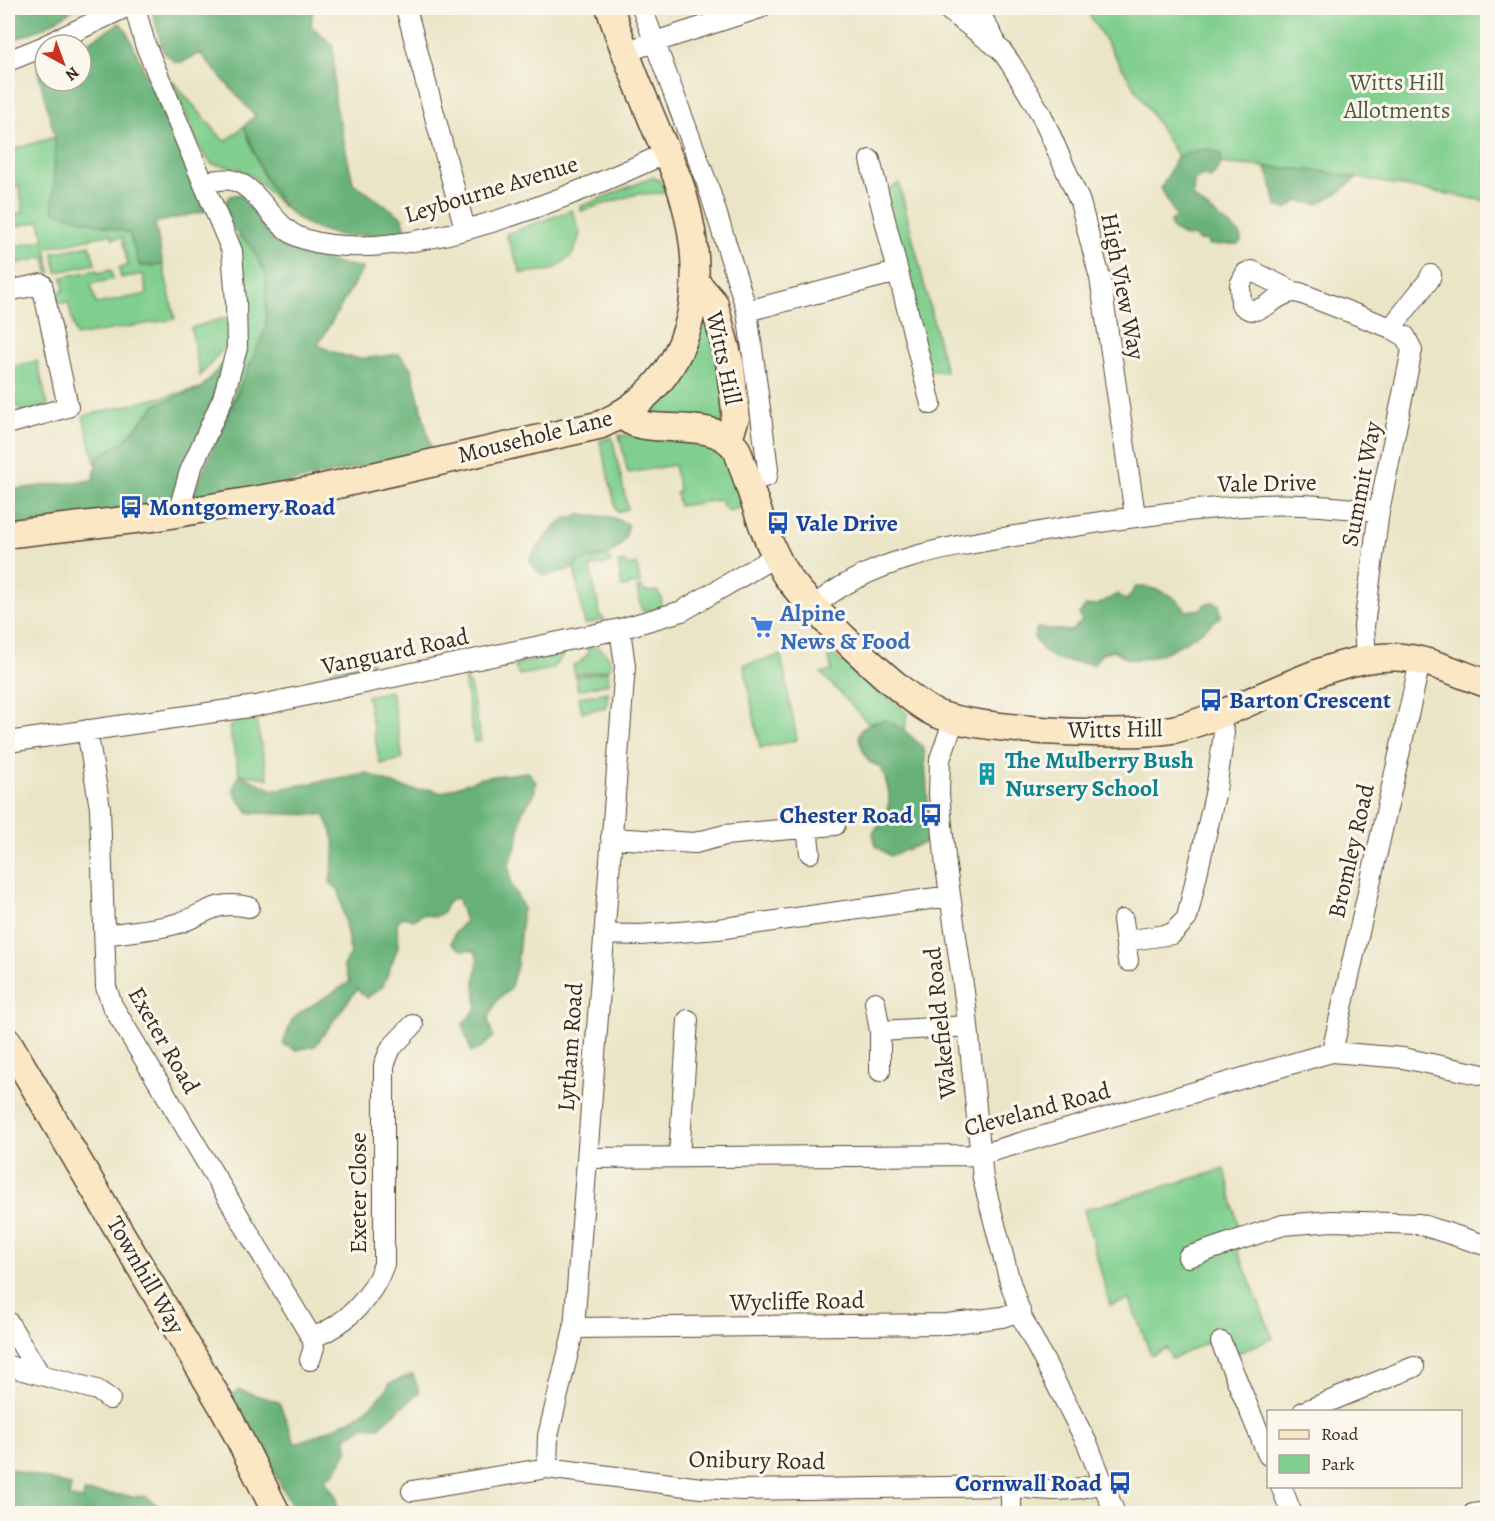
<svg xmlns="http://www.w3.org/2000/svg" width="1495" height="1521" font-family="Alegreya,serif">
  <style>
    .green { fill: #80cf8e; stroke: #5e7c56; stroke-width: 1.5 }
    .forest { fill: #68b279; stroke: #526e4c; stroke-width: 1.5 }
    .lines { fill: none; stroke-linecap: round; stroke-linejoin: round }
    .street-casing { stroke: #554637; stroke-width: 22 }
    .secondary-casing { stroke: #554637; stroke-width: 30 }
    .street { stroke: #fff; stroke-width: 20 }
    .secondary { stroke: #fbe7c3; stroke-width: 27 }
    .labels { text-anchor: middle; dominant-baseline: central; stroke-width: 6; stroke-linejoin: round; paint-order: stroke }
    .park-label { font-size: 24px; fill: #505c40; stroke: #fbf7ec }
    .street-label { font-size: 24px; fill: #3b2a1e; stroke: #fbf7ec }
    .transit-label { font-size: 24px; font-weight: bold; fill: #164399; stroke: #fbf7ec; text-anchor: start }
    .shop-label { font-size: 24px; font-weight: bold; fill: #366cbe; stroke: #fbf7ec; text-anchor: start }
    .culture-label { font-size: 24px; font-weight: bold; fill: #0d838f; stroke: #fbf7ec; text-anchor: start }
  </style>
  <rect width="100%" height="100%" fill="#fbf7ec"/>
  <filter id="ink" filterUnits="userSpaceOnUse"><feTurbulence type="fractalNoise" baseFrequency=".0167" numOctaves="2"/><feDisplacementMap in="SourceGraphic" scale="12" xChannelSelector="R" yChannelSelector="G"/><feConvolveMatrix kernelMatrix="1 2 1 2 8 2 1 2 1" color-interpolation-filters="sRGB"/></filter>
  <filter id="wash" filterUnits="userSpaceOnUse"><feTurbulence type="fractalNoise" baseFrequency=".008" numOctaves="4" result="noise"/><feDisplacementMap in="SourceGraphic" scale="24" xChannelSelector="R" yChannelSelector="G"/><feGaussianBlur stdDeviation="1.35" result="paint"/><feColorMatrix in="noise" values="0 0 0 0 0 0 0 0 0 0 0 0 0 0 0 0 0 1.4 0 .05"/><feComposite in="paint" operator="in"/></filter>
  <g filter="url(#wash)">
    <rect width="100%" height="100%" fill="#ebe5c7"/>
    <path class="green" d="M1085 8H1487V201L1319 171 1180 160Z
      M170 78 225 142 244 126 263 175 283 207 255 178 239 168 212 164 203 153Z
      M55 137 53 211 129 233 140 266 163 265 175 319 76 336 68 302 54 304 55 297 64 289 62 277 97 270 98 273 111 270 113 279 91 284 96 304 147 294 143 274 121 278 119 268 128 266 122 237 113 239 111 234 46 248 51 272 48 273 45 257 8 265V248L44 240 40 221 17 226 15 214 24 212 19 186H12L8 183V151Z
      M653 177 660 181 667 193 637 194 581 211 580 207Z
      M899 183 946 372 923 370 879 197Z
      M572 210 580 234 573 254 553 270 521 273 506 234Z
      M238 233 249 243 266 274V328L215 444 233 398 246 348Z
      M90 245 95 264 57 272 53 253Z
      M704 310 728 408 721 423 646 414V407Z
      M228 317 227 344 200 376 191 328Z
      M37 361 48 406 21 412 8 392V368Z
      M201 388 156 405 123 442 99 456 96 466 83 416Z
      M619 435C640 438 708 440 721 454 732 468 736 491 742 507L728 511 719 500 679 506 676 493 679 491 674 465 628 473Z
      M612 437 628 509 617 512 600 441Z
      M609 555 611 563 590 567 600 615 605 620 585 624 574 568 577 562Z
      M625 562 629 566 637 564 640 583 622 587 618 563Z
      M641 586 644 592 657 591 662 599 660 608 642 611 637 588Z
      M595 647C605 649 612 658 610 669L575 675 573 665 578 664 588 654 587 648Z
      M827 650 843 663H849L907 713 905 731 885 720 868 723 821 673 832 671Z
      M565 653 552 669 519 675 514 665Z
      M781 655 797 740 760 748 744 665Z
      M371 660 374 673 333 682 330 670Z
      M608 671 609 683 578 690 575 677Z
      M464 678 470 685 481 741 474 742Z
      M391 691 403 759 380 764 367 696Z
      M608 692 606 707 582 712 579 697Z
      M255 716 268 778 239 774 229 727 244 718Z
      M1225 1169 1240 1234 1237 1249 1273 1338 1238 1353 1226 1338 1220 1336 1172 1359 1166 1348 1151 1355 1130 1300 1110 1305 1084 1210Z"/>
    <path class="forest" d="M8 8H76L43 28 8 42Z
      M152 8H313L311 26 333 45 335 101 353 183 402 217 407 232C387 233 367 236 347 236 340 236 332 233 324 231 275 218 261 169 244 126L255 116 200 53 183 62H175L163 51Z
      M120 23 127 32 206 211 155 223 163 265 140 266 129 233 53 211 55 137 38 71 45 67V81H81V46Z
      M1208 149 1222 154C1221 165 1219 171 1210 178L1203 175 1194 181 1193 197 1240 234 1241 241 1238 244 1208 245 1207 240 1199 241 1194 236 1185 237 1171 228 1170 221 1176 217 1161 188C1180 159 1165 154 1208 149Z
      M1265 167 1319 171 1356 178 1341 191 1318 204 1298 201 1286 209 1276 206 1272 184Z
      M239 194C250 203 254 217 264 228 290 255 328 262 363 268L318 345C350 362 364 360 399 354L411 368 432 451 188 505 266 328V274L249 244 232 228 224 204 230 196Z
      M229 357 174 508 8 527V490L93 480 99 456 123 442 156 405 201 388Z
      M583 514 611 517 628 524C627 554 601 557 577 562L574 568 545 576 536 570 529 559 555 526 567 518Z
      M1136 587C1156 586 1176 595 1186 611L1201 609 1205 604 1214 602 1219 605 1221 616C1199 635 1159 662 1130 659 1124 658 1118 653 1113 650L1101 654 1094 664C1065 659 1051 667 1034 637L1037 628 1071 631 1082 621 1079 614 1086 606 1097 605 1118 594 1126 601Z
      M885 720 905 731 924 748 930 830 927 842 890 856 876 846 873 833C893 806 893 798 881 767L869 762C855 736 853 726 885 720Z
      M528 772 536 782 534 795 522 812 517 844 509 863 511 884 523 907 517 966 510 989 497 1000 488 1020 493 1037 480 1049 471 1052 463 1024 477 1008 475 982 478 960 475 951 461 950 451 943 454 934 465 921 457 897 448 902 443 912 435 917 423 914 413 920 403 917 397 922 398 947 383 986 367 998 357 989 315 1046 296 1050 283 1044 292 1020 301 1012 350 982 343 965 351 955 339 890 330 883C333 851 341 846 324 815L250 813 239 801 233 790 239 774 273 790 366 773 398 786 414 790 433 789 440 793 481 778Z
      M413 1374 419 1392 379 1427 365 1426 346 1437 348 1450 336 1471 325 1480 337 1498V1513H296L241 1412 231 1405 232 1395 239 1390 279 1402 295 1444C327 1430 373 1416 390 1383Z
      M8 1468 71 1486 69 1497 83 1500 84 1492 146 1497 167 1513H8Z"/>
  </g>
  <g filter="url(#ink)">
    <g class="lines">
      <g class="street-casing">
        <path id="street" d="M135 8 145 44 232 251 236 302 237 348 223 398 190 471 178 513
          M406 8 465 229
          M642 8 708 186 747 311 768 469 767 476 748 482
          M946 8 1001 50 1011 64 1041 114 1080 202 1100 278 1135 515
          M977 8 994 39
          M46 45 124 8
          M624 52 760 8
          M8 61 45 46
          M870 160 931 404
          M204 183C212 181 222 178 231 180 259 185 272 229 304 239 401 270 576 195 666 153
          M8 291 42 284 68 407 8 424
          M1292 291 1252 271 1246 273 1240 285 1241 304C1261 324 1276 287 1300 293L1391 328 1405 336 1412 350 1379 511 1364 626 1366 659
          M747 311 897 272
          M1391 328 1429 280 1431 275
          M813 607C873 555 963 545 1039 532 1113 519 1186 509 1261 505 1301 503 1340 508 1379 511
          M954 720 940 759 939 794 946 867 966 1006 983 1179 1010 1282 1022 1318 1088 1445 1115 1514
          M87 730 100 808 106 987 112 1005 312 1338 314 1347 310 1360
          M8 742 256 706 620 629 682 611 776 556
          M807 828 810 853
          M611 838 695 843 725 835 835 825
          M1123 920 1128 961
          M604 934 640 935 718 929 950 896
          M105 935C129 931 156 930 179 923 208 913 215 900 249 907
          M1126 941 1172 934 1187 918 1216 790 1224 733 1218 714
          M875 1002 880 1031V1071
          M880 1031 968 1026
          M1332 1052 1420 662
          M679 1157 688 1020
          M588 1158 979 1155 1332 1052 1403 1058 1488 1076
          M1188 1257 1283 1225 1332 1221 1419 1224 1488 1246
          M8 1322 39 1373
          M574 1328 947 1324 1002 1317 1020 1311
          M312 1338C345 1325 372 1299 384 1264V1065L391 1048 413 1025
          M1221 1342 1268 1455
          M8 1366 97 1390 110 1399
          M1303 1412 1414 1367
          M547 1468 548 1436 574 1328 625 666 620 629
          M1281 1486 1292 1514
          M412 1491 547 1468 701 1488 742 1490 1011 1486C1041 1491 1075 1493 1104 1482
          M1011 1514V1486
          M1473 1514 1488 1512"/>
      </g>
      <g class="secondary-casing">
        <path id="secondary" d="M695 281 714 303 730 364 736 416 728 440
          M622 415C646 440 712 412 737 450 752 490 762 533 783 570 799 599 905 700 935 713 976 731 1131 738 1175 729 1244 713 1328 654 1396 657 1426 658 1459 674 1488 684
          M8 534 156 517 313 490 600 425C695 382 710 287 683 195 677 173 666 152 657 131 640 90 623 50 610 8
          M8 1042 227 1414 277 1514"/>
      </g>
      <use href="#street" class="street"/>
      <use href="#secondary" class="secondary"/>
    </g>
  </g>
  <defs>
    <g id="bus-bare" transform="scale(1.8)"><path d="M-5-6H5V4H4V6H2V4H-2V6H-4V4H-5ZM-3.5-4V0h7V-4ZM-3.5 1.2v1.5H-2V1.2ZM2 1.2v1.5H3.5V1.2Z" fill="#1a4fb4" stroke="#fbf7ec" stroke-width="2.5" paint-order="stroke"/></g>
    <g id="supermarket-bare" transform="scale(1.8)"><path d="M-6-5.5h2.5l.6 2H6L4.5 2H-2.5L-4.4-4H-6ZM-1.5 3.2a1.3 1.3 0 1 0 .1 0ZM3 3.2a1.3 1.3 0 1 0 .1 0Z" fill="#3f7fe0" stroke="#fbf7ec" stroke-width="2.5" paint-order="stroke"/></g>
    <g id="building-bare" transform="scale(1.8)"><path d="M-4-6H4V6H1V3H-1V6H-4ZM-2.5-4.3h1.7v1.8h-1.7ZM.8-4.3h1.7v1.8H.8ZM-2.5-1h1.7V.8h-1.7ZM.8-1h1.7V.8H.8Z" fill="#0f9aa8" stroke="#fbf7ec" stroke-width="2.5" paint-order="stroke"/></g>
  </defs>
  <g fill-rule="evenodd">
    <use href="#bus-bare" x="131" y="507"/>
    <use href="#bus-bare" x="778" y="523"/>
    <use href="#supermarket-bare" x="762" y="627"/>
    <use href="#bus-bare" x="1211" y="700"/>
    <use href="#building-bare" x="987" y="774"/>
    <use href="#bus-bare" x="931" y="815"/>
    <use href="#bus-bare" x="1120" y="1483"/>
  </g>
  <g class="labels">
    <g class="park-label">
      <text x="1397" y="82">Witts Hill<tspan x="1397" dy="28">Allotments</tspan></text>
    </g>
    <g class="street-label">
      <text transform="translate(491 189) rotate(-17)">Leybourne Avenue</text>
      <text transform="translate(1123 286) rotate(79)">High View Way</text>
      <text transform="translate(724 358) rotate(78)">Witts Hill</text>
      <text transform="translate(535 436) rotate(-14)">Mousehole Lane</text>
      <text transform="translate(1267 483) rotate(-1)">Vale Drive</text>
      <text transform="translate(1361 484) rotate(-79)">Summit Way</text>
      <text transform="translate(395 651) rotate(-12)">Vanguard Road</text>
      <text transform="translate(1115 729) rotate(-1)">Witts Hill</text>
      <text transform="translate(1351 851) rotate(-77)">Bromley Road</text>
      <text transform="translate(940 1023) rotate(-96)">Wakefield Road</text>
      <text transform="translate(164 1040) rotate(60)">Exeter Road</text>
      <text transform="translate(570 1047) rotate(-86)">Lytham Road</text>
      <text transform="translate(1037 1109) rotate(-15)">Cleveland Road</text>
      <text transform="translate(358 1193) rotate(-90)">Exeter Close</text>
      <text transform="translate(146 1275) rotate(60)">Townhill Way</text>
      <text transform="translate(797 1301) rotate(-1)">Wycliffe Road</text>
      <text transform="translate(757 1460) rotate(1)">Onibury Road</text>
    </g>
    <g class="transit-label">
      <text x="149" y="507">Montgomery Road</text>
      <text x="796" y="523">Vale Drive</text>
      <text x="1229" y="700">Barton Crescent</text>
      <text x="913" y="815" text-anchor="end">Chester Road</text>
      <text x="1102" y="1483" text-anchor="end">Cornwall Road</text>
    </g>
    <g class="shop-label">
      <text x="780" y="613">Alpine<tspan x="780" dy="28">News &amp; Food</tspan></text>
    </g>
    <g class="culture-label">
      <text x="1005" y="760">The Mulberry Bush<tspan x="1005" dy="28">Nursery School</tspan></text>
    </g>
  </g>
  <rect width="1495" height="1521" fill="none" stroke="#fbf7ec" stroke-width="30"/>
  <rect x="1267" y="1410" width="195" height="78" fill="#fbf7ec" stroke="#aea59a" stroke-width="1.5"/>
  <rect x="1279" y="1430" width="30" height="9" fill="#fbe7c3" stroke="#aea59a" stroke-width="1.5"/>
  <text x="1321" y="1440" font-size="18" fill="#3b2a1e">Road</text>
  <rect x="1279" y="1455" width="30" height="18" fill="#80cf8e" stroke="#aea59a" stroke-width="1.5"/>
  <text x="1321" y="1470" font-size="18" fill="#3b2a1e">Park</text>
  <g transform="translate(63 63) rotate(139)"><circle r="28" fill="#fbf7ec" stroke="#aea59a" stroke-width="1.5"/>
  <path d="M0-4.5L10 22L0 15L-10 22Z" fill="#c8321e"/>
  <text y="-9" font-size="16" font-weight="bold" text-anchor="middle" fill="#3b2a1e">N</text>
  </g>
</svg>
